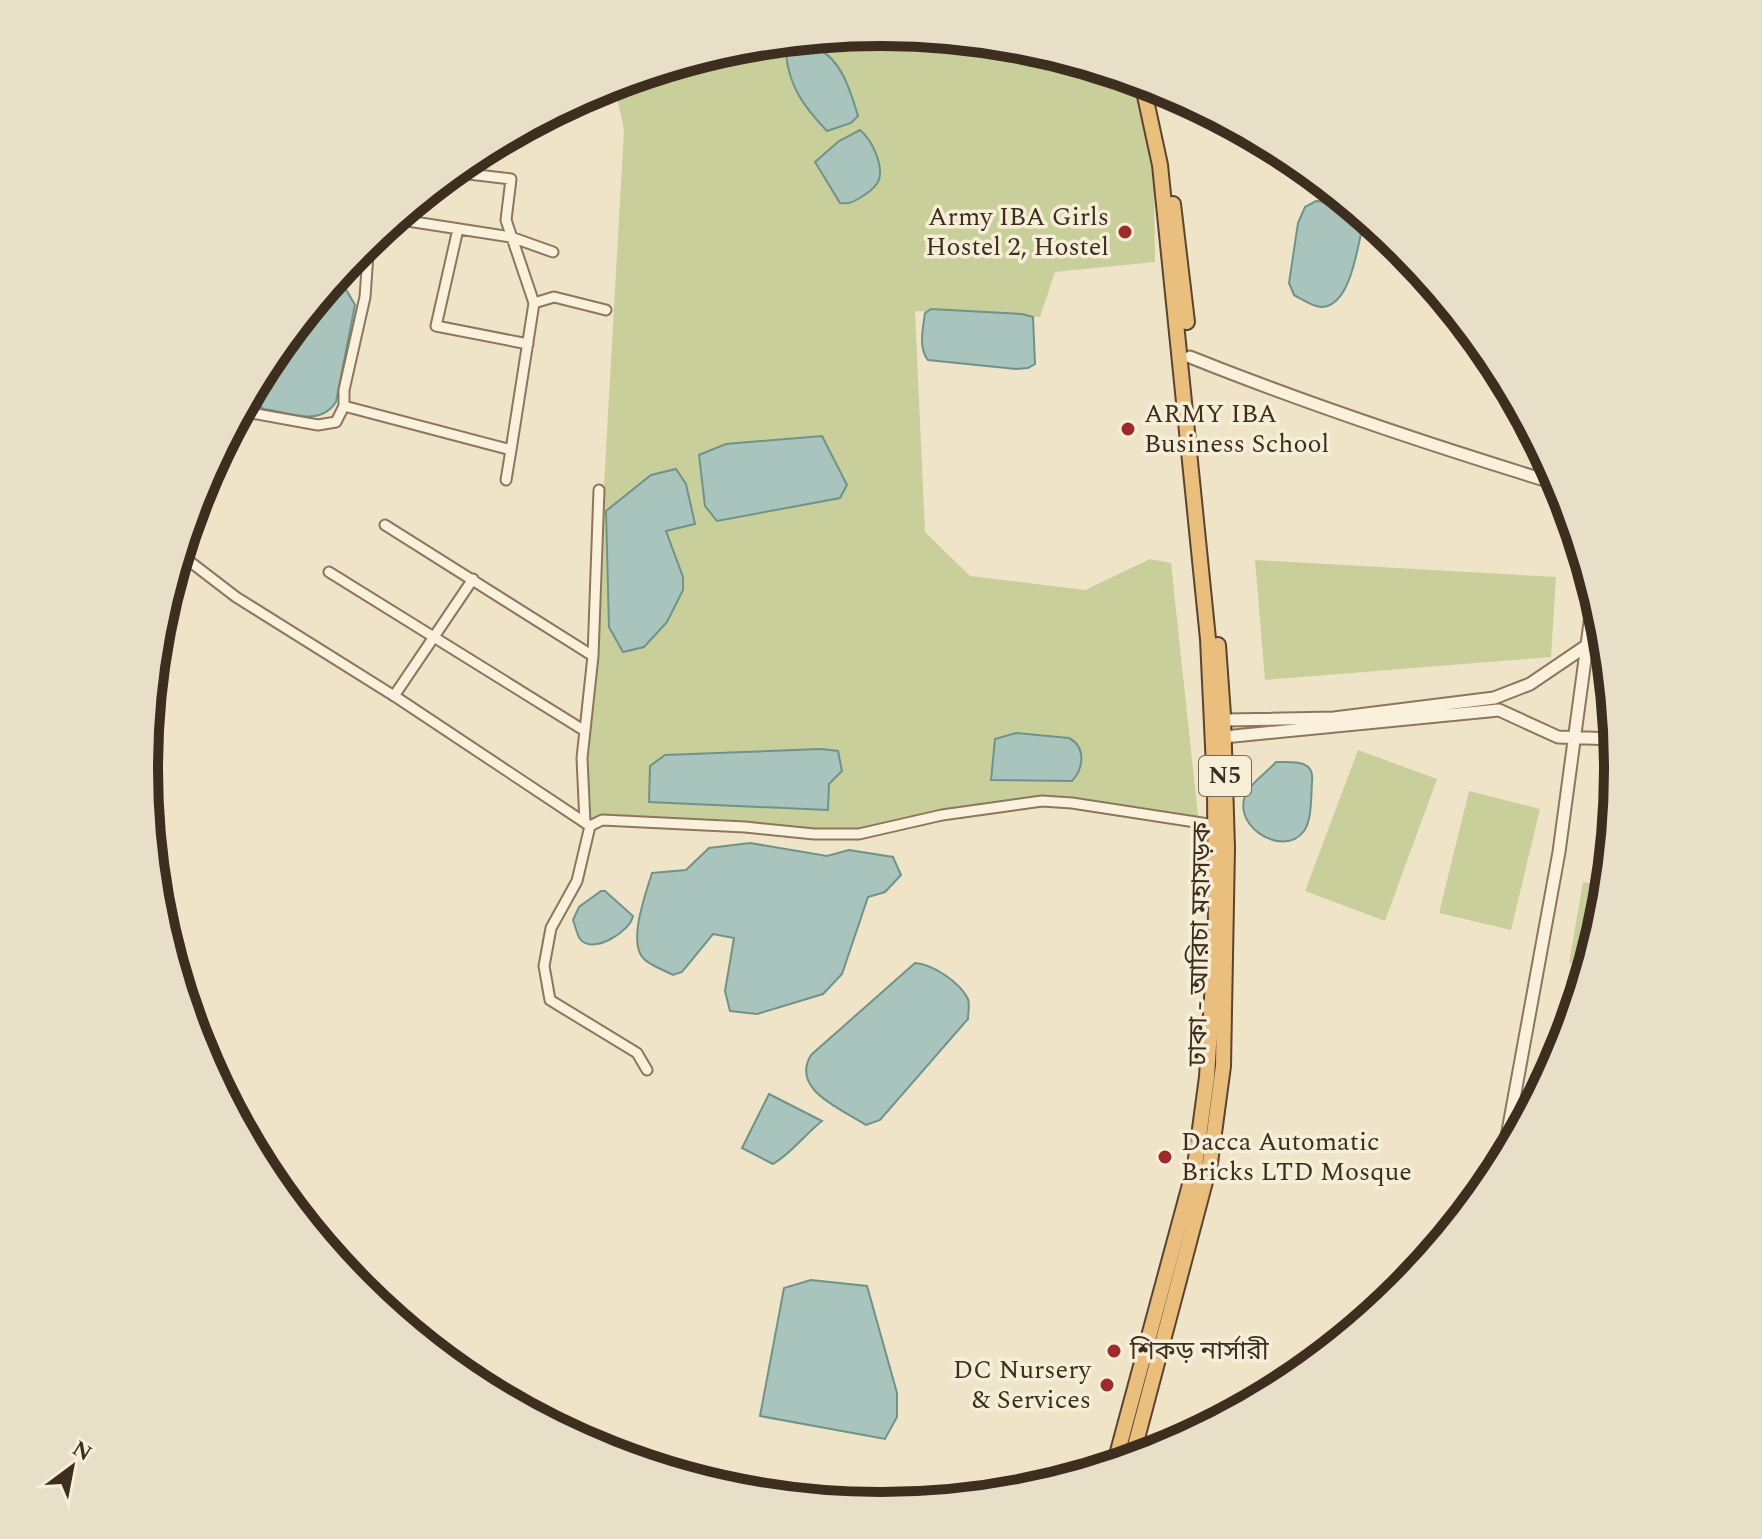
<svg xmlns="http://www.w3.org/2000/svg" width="1762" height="1539" font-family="Spectral,'Noto Sans Bengali',serif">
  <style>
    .green { fill: #c9cf9b }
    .water { fill: #a9c4bc; stroke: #6f938a; stroke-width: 2 }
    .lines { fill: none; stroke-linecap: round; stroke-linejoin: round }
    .minor-casing { stroke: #8d765c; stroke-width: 13 }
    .tertiary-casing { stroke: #8d765c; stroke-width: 15 }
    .trunk-casing { stroke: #5b4430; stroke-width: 18 }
    .minor { stroke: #faf1dc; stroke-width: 9 }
    .tertiary { stroke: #faf1dc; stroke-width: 11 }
    .trunk { stroke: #eabe7c; stroke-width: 14 }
    .poi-dot { fill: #9e2a2b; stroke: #f7eed8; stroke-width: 3 }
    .labels { text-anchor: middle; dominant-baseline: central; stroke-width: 7; stroke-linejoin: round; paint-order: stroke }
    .shield { fill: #f7eed8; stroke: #756857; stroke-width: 2 }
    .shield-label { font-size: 24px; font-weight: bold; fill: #3d2e20 }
    .poi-label { font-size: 26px; fill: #3d2e20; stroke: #f7eed8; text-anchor: start }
    .street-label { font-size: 26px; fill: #3d2e20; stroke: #f7eed8 }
    .rim { fill: none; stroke: #3d2e20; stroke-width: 10 }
  </style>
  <rect width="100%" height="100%" fill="#f0e4c8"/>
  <path class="green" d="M881 32 1025 46 1136 80 1154 185 1155 262 1055 272 1040 317 915 311 925 532 970 576 1085 590 1150 559 1171 563 1199 825 1042 801 833 834 585 823 624 130 614 83 738 46Z
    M1255 560 1556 577 1551 657 1265 680Z
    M1358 750 1437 779 1385 921 1305 891Z
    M1469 791 1540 809 1511 930 1439 913Z
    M1583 882 1607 886 1604 914 1588 966 1569 963Z"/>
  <path class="water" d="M799 47C805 47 813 46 818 49 842 60 851 93 858 116L851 123 827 131C805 108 789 87 786 54Z
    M860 130C872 140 885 167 878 182 874 189 865 195 858 199 851 203 848 204 840 203L815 162 839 141Z
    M1316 201C1336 202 1353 206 1363 225 1357 248 1351 304 1323 307 1314 308 1302 299 1294 295L1289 283 1298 223 1305 207Z
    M332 281 347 291 355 305 336 402C319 428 289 412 264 409L258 405 257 384 268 359Z
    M931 309 1022 314 1033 317 1035 364 1028 368 1016 369 928 360C918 348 923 328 925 313Z
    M822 436 847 485 840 498 717 521 705 506 699 455 726 444Z
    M676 469 686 484 695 524 666 531 683 577V590L667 622 644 647 623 652 609 627 606 511 651 475Z
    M1016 733 1069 738C1086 747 1084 768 1072 781L991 780 995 739Z
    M821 749 838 751 842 771 829 784 828 810 649 802 650 766 665 755Z
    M1276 762C1293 762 1315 759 1312 782 1311 796 1312 820 1304 831 1283 860 1225 823 1249 789 1256 779 1268 771 1276 762Z
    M750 843 827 856 849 850 893 857 901 875 885 892 868 897 842 974 823 994 757 1014 730 1011 725 991 734 938 713 934 682 972 673 975C664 970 651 966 644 959 627 943 646 893 652 873L686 870 709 848Z
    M601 891H605L633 916C630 932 592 955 580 939 577 935 575 925 573 920L579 907Z
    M915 963C932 964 960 982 968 999 970 1005 968 1012 968 1019L880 1120 866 1125C842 1109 790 1090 811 1055Z
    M769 1094 822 1121C804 1135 793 1152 773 1164L742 1148Z
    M811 1280 867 1286 897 1393V1417L885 1439 760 1416 784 1288Z"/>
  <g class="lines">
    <g class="minor-casing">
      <path id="minor" d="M452 172 511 179 506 220 534 303
        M395 219 511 237 553 252
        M458 229 436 326 528 344
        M344 406 511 450 534 303 554 297 606 310
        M240 411 318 425 336 422 344 406V390L365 297 369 240
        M506 480 511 450
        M385 525 593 656 582 758 585 823
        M180 554 236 597 399 699 590 826
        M329 572 585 731
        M593 656 599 490
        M394 696 473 579
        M647 1070 637 1053 550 1000 544 966 551 928 577 881 590 826 602 820 745 827 814 834H859L942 815 1042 801 1072 803 1215 825"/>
    </g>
    <g class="tertiary-casing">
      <path id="tertiary" d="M1190 357C1312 406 1436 447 1561 485
        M1588 652 1607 654
        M1224 720 1334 718 1494 698 1530 684 1589 644
        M1224 737 1499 710 1558 737 1615 739
        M1502 1164 1559 852 1594 593"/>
    </g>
    <g class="trunk-casing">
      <path id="trunk" d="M1173 204 1187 322
        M1131 1461 1210 1163 1223 1066 1227 848 1223 715 1218 645
        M1114 1466 1195 1166 1207 1077 1216 934 1215 789 1208 639 1160 165 1142 82"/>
    </g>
    <use href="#minor" class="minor"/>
    <use href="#tertiary" class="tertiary"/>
    <use href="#trunk" class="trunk"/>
  </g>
  <g class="poi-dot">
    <circle cx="1125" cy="232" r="8"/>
    <circle cx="1128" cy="429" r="8"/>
    <circle cx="1165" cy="1157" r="8"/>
    <circle cx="1114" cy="1351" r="8"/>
    <circle cx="1107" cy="1385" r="8"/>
  </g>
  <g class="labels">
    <rect class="shield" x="1199" y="756" width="52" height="40" rx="6"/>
    <g class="shield-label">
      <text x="1225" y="776">N5</text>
    </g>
    <g class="poi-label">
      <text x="1109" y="217" text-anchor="end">Army IBA Girls<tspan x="1109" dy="30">Hostel 2, Hostel</tspan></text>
      <text x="1144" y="414">ARMY IBA<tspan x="1144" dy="30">Business School</tspan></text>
      <text x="1181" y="1142">Dacca Automatic<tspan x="1181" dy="30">Bricks LTD Mosque</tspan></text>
      <text x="1130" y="1351">শিকড় নার্সারী</text>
      <text x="1091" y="1370" text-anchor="end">DC Nursery<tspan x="1091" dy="30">&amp; Services</tspan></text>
    </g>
    <g class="street-label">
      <text transform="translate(1200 944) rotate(-89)">ঢাকা - আরিচা মহাসড়ক</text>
    </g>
  </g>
  <path d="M0 0H1762V1539H0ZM158 769a723 723 0 1 1 1446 0a723 723 0 1 1-1446 0Z" fill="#e8dfc9" fill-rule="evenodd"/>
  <path class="rim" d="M158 769a723 723 0 1 1 1446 0a723 723 0 1 1-1446 0Z"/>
  <g transform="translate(72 1467) rotate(32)" stroke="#f7eed8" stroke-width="6" paint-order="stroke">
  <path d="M0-6L14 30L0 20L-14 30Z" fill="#3d2e20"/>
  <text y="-12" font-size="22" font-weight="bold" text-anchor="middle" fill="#3d2e20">N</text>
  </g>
</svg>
